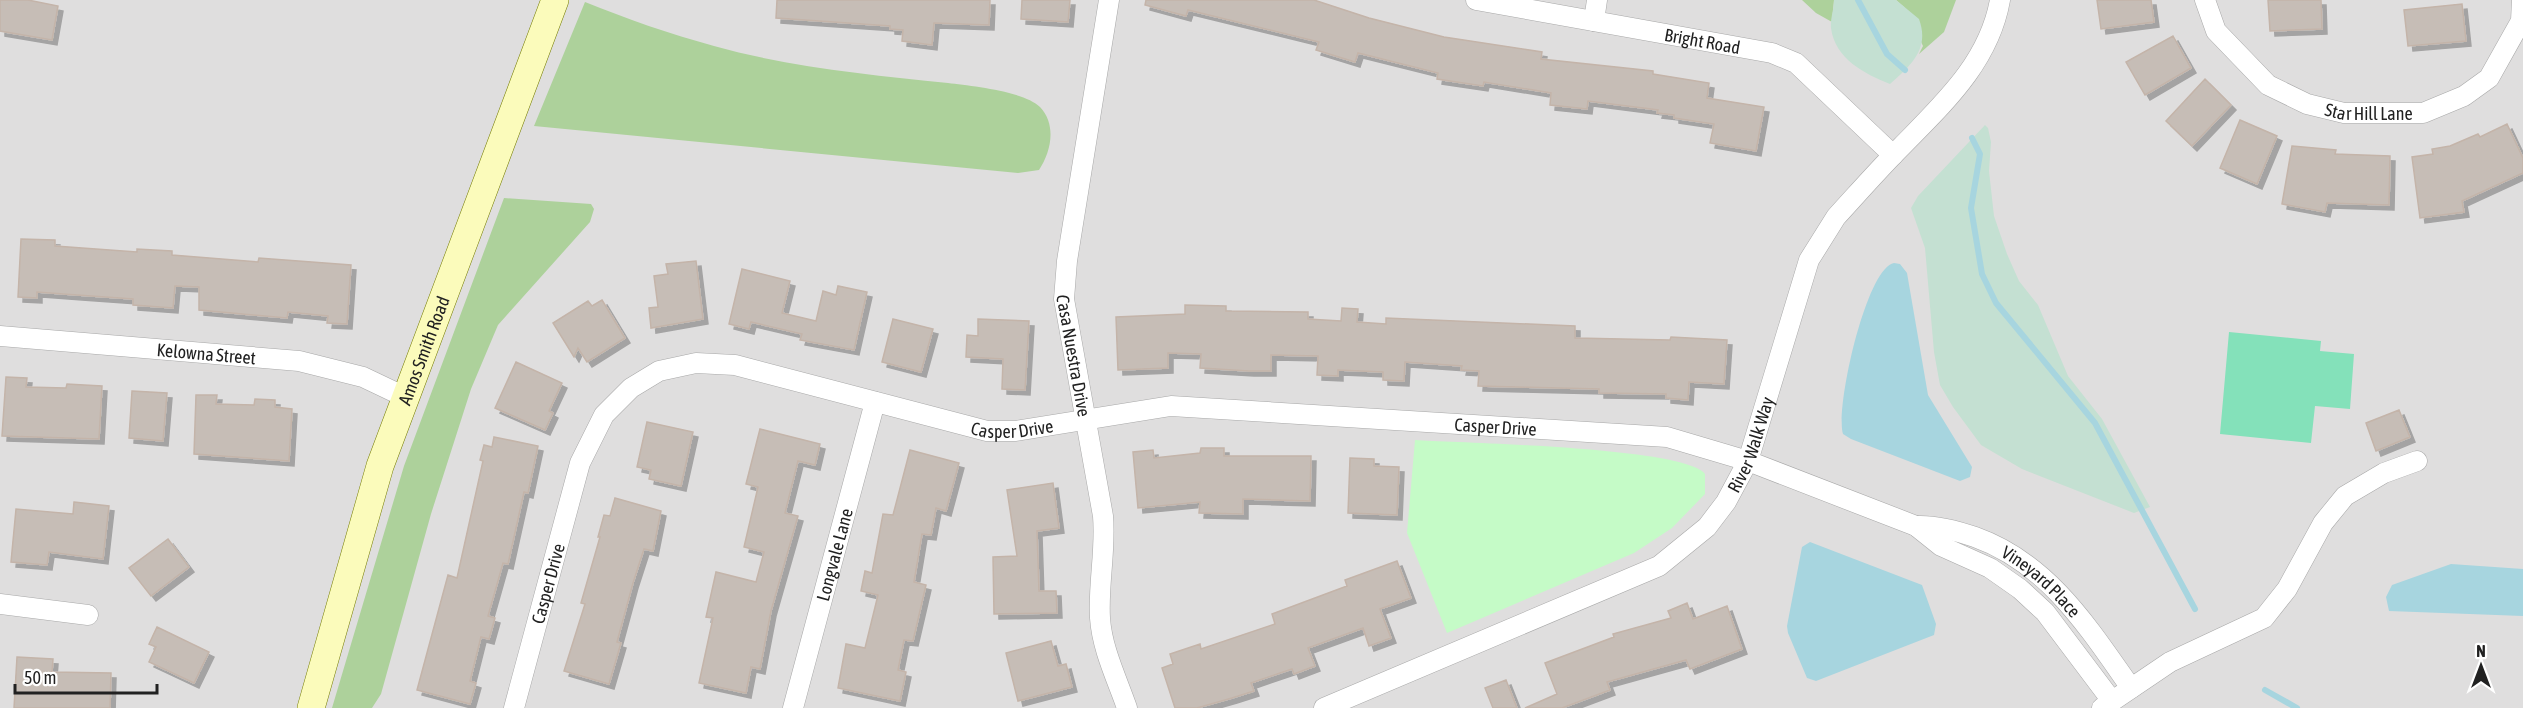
<svg xmlns="http://www.w3.org/2000/svg" width="2523" height="708" font-family="'Asap Condensed',sans-serif">
  <style>
    .residential { fill: #dfdede }
    .forest { fill: #add19b }
    .wetland { fill: #c4e0d2 }
    .park { fill: #c5fbc7 }
    .pitch { fill: #84e1ba }
    .water { fill: #a7d5df }
    .lines { fill: none; stroke-linecap: round; stroke-linejoin: round }
    .stream { stroke: #a7d5df; stroke-width: 6 }
    .building { fill: #c6bdb6; stroke: #c4b4a9; stroke-width: 1.5; filter: url(#shadow) }
    .street-casing { stroke: #a8a8a8; stroke-width: 21 }
    .secondary-casing { stroke: #757d02; stroke-width: 28 }
    .street { stroke: #fff; stroke-width: 20 }
    .secondary { stroke: #fbfbbb; stroke-width: 27 }
    .labels { text-anchor: middle; dominant-baseline: central; stroke-width: 6; stroke-linejoin: round; paint-order: stroke }
    .street-label { font-size: 18px; fill: #212121; stroke: #fff }
  </style>
  <defs>
    <filter id="shadow"><feDropShadow dx="5" dy="5" stdDeviation="0" flood-color="#0004"/></filter>
  </defs>
  <rect width="100%" height="100%" fill="#f1eee7"/>
  <path class="residential" d="M0 0H2523V708H0Z"/>
  <path class="forest" d="M1802 0H1834L1832 22 1816 13Z
    M1896 0H1956L1944 32 1919 54 1923 46 1904 7Z
    M585 2C627 19 670 34 714 46 788 67 872 75 948 83 971 86 1024 91 1040 107 1057 125 1051 152 1039 170L1018 173 534 126Z
    M504 198 591 204 594 209 590 222 498 325 471 389 431 514 381 694 372 708H332L404 466Z"/>
  <path class="wetland" d="M1834 0H1896L1919 19C1930 49 1911 65 1890 84 1865 74 1835 59 1831 28 1830 20 1834 9 1834 0Z
    M1985 125 1988 128 1991 142 1989 171 1994 216 2007 254 2019 281 2038 305 2068 376 2102 419 2150 507 2134 513 2022 469 1981 445 1953 407 1940 385 1934 352 1925 248 1911 208 1918 196Z"/>
  <path class="park" d="M1415 440C1460 443 1685 447 1705 474V494L1672 528 1634 553 1447 633 1407 533Z"/>
  <path class="pitch" d="M2229 332 2321 341 2320 351 2354 354 2350 409 2315 406 2311 443 2220 434Z"/>
  <path class="water" d="M1894 263 1900 264 1907 273 1928 395 1972 467 1970 477 1960 481 1851 439 1843 434C1835 409 1866 268 1894 263Z
    M1810 542 1922 585 1936 624 1934 635 1816 681 1807 678 1788 633 1787 626 1802 547Z
    M2451 564 2523 569V616L2389 611 2386 597 2392 585Z"/>
  <g class="lines">
    <path class="stream" d="M1858 0 1887 54 1905 70
      M1972 138 1980 154 1971 208 1982 274 1996 303 2095 423 2195 609
      M2265 690 2297 708"/>
  </g>
  <path class="building" d="M0 0H28L58 6 52 40 0 31Z
    M777 0H990L989 25 934 23 932 45 902 41 903 30 890 29V26L776 18Z
    M1022 0H1070L1068 22 1021 19Z
    M1146 0H1314L1369 18 1444 37 1542 52 1541 59 1653 71V74L1709 83 1707 98 1764 107 1756 151 1710 143 1714 124 1674 118V115L1657 113 1658 110 1588 101 1587 109 1550 105 1551 93 1484 82 1483 86 1437 79 1438 73 1358 53 1355 62 1316 50 1319 42 1188 10 1186 16 1145 5Z
    M2097 0H2151L2154 22 2101 29Z
    M2268 0H2321L2322 29 2270 31Z
    M2462 4 2466 41 2408 46 2404 10Z
    M2173 36 2191 68 2145 95 2126 62Z
    M2205 79 2231 105 2192 146 2166 121Z
    M2240 120 2277 136 2257 184 2220 168Z
    M2507 124 2523 158V173L2462 201 2464 212 2420 218 2412 157 2433 154 2432 149 2450 146 2478 134 2480 137Z
    M2292 146 2336 150 2335 154 2390 156 2389 205 2327 203 2325 212 2282 204Z
    M21 239 55 240V246L137 252V249L172 251V255L258 262 259 258 351 265 347 324 327 323 328 316 288 312 287 318 199 310V287L175 286 173 308 133 305V299L77 295 37 292V298L18 297Z
    M696 261 703 319 651 328 649 308 658 307 654 276 668 274 666 264Z
    M742 269 790 281 782 313 816 321 823 291 836 295 838 286 867 292 854 350 800 340 802 334 751 322 749 329 729 324Z
    M602 300 625 338 587 362 578 348 574 357 553 323 588 301 592 306Z
    M1185 305 1226 306V311L1308 312V319L1341 321 1342 308 1358 309 1357 322 1386 324V318L1575 326V338L1670 340 1671 337 1727 340 1724 384 1689 382 1688 400 1666 398V394L1599 393V389L1478 386 1479 371 1461 370 1462 366 1405 362 1404 381 1383 380V372L1338 370V376L1317 375 1318 356 1271 355V371H1249L1200 368 1201 354 1168 353V368L1118 370 1116 317 1185 314Z
    M893 319 933 329 921 372 882 362Z
    M978 319 1029 321 1025 390 1002 389 1003 359 966 357 967 335 978 336Z
    M516 362 562 383 549 411 553 413 545 430 495 408Z
    M6 377 27 378 26 387 66 388 67 384 102 386 99 439 2 436Z
    M132 391 167 393 163 441 129 438Z
    M196 395H217L216 404 254 405 255 399 275 400V407L292 409 289 461 194 454Z
    M2399 410 2410 437 2376 451 2366 423Z
    M647 422 693 432 681 486 649 479 651 470 637 467Z
    M760 429 820 444 815 465 798 461 785 513 798 516 771 611 760 669 751 667 746 693 699 683 713 618 706 617 716 572 756 582 764 552 744 547 758 487 746 484Z
    M494 437 538 446 528 493 524 492 508 564 503 563 488 616 495 618 489 639 481 637 470 681 476 683 470 704 417 690 448 575 457 578 483 461 480 460 484 445 492 447Z
    M1201 448H1224V456H1311L1310 501 1243 499V514L1199 513 1200 502 1138 508 1133 452 1153 450 1154 458 1200 453Z
    M910 450 959 463 946 511 936 508 931 535 922 534 914 582 926 585 913 641 904 640 898 670 906 672 900 701 838 688 846 644 865 648 878 595 861 591 865 571 872 573 883 514 893 515Z
    M1350 458 1374 459V466L1399 467 1397 515 1348 513Z
    M1053 483 1059 528 1037 531 1039 591H1056L1057 613 994 614 993 557 1017 556 1007 490Z
    M615 498 661 511 653 551 644 549 633 583 617 642 621 643 609 684 564 671 585 604 581 603 600 537H598L604 515 610 516Z
    M74 502 109 506 103 559 49 552 47 565 11 562 16 509 73 514Z
    M168 539 189 567 151 596 129 568Z
    M1397 561 1411 598 1380 609 1391 638 1369 646 1363 628 1308 648 1315 666 1294 674 1292 669 1251 683 1254 691 1232 698 1197 708H1175L1162 668 1173 664 1170 654 1200 644 1201 649 1275 624 1272 614 1347 586 1345 580Z
    M1687 603 1693 619 1727 606 1742 649 1690 669 1686 660 1607 682 1610 690 1562 708H1525L1557 694 1545 663 1614 637 1613 634 1671 618 1668 611Z
    M157 627 209 652 194 683 149 662 156 647 149 644Z
    M1051 641 1058 666 1066 664 1072 687 1018 701 1006 653Z
    M17 657 53 659 52 672 111 673 110 708H14Z
    M1506 680 1517 708H1493L1485 688Z"/>
  <g class="lines">
    <g class="street-casing">
      <g id="street">
        <path id="s1" d="M1109 0 1067 261 1064 299 1103 516C1106 550 1098 584 1100 618 1102 649 1117 679 1127 708"/>
        <path id="s2" d="M1476 0 1772 53 1796 63 1893 155"/>
        <path id="s3" d="M2205 0 2216 31 2268 85 2307 104 2344 113H2423L2464 96 2489 78 2521 21 2522 0"/>
        <path d="M1594 21 1597 0"/>
        <path id="s4" d="M0 336 299 361 363 377 405 397"/>
        <path id="s5" d="M1916 526C1936 525 1955 530 1975 537 2048 563 2088 627 2131 688"/>
        <path d="M0 604 88 615"/>
        <path id="s6" d="M514 708 580 463 604 415 631 388 659 371 696 363 735 365 987 431H1016L1171 406 1667 437 1748 461 1916 526 1941 546 1990 568 2020 589 2045 612 2112 701"/>
        <path id="s7" d="M793 708 875 402"/>
        <path id="s8" d="M1324 708 1659 566 1707 527 1726 502 1748 461 1809 260 1836 217C1858 193 1879 169 1902 146 1944 103 1989 62 2000 0"/>
        <path d="M2102 708 2170 662 2264 618 2287 589 2323 523 2345 496 2384 473 2417 461"/>
      </g>
    </g>
    <g class="secondary-casing">
      <g id="secondary">
        <path id="s9" d="M311 708 380 466 555 0"/>
      </g>
    </g>
    <use href="#street" class="street"/>
    <use href="#secondary" class="secondary"/>
  </g>
  <g class="labels">
    <g class="street-label">
      <text stroke="none"><textPath href="#s2" startOffset="230">Bright Road</textPath></text>
      <text stroke="none"><textPath href="#s3" startOffset="214">Star Hill Lane</textPath></text>
      <text stroke="none"><textPath href="#s9" startOffset="375">Amos Smith Road</textPath></text>
      <text stroke="none"><textPath href="#s4" startOffset="207">Kelowna Street</textPath></text>
      <text stroke="none"><textPath href="#s1" startOffset="360">Casa Nuestra Drive</textPath></text>
      <text stroke="none"><textPath href="#s6" startOffset="741">Casper Drive</textPath></text>
      <text stroke="none"><textPath href="#s6" startOffset="1227">Casper Drive</textPath></text>
      <text stroke="none"><textPath href="#s8" startOffset="520">River Walk Way</textPath></text>
      <text stroke="none"><textPath href="#s7" startOffset="159">Longvale Lane</textPath></text>
      <text stroke="none"><textPath href="#s6" startOffset="129">Casper Drive</textPath></text>
      <text stroke="none"><textPath href="#s5" startOffset="141">Vineyard Place</textPath></text>
    </g>
  </g>
  <g transform="translate(2481 666)" stroke="#ffffff" stroke-width="4.5" paint-order="stroke">
  <path d="M0-4.5L10 22L0 15L-10 22Z" fill="#212121"/>
  <text y="-9" font-size="16" font-weight="bold" text-anchor="middle" fill="#212121">N</text>
  </g>
  <path d="M15 684v9h142v-9" fill="none" stroke="#212121" stroke-width="3"/>
  <text x="24" y="684" font-size="18" fill="#212121" stroke="#ffffff" stroke-width="4.5" paint-order="stroke">50 m</text>
</svg>
